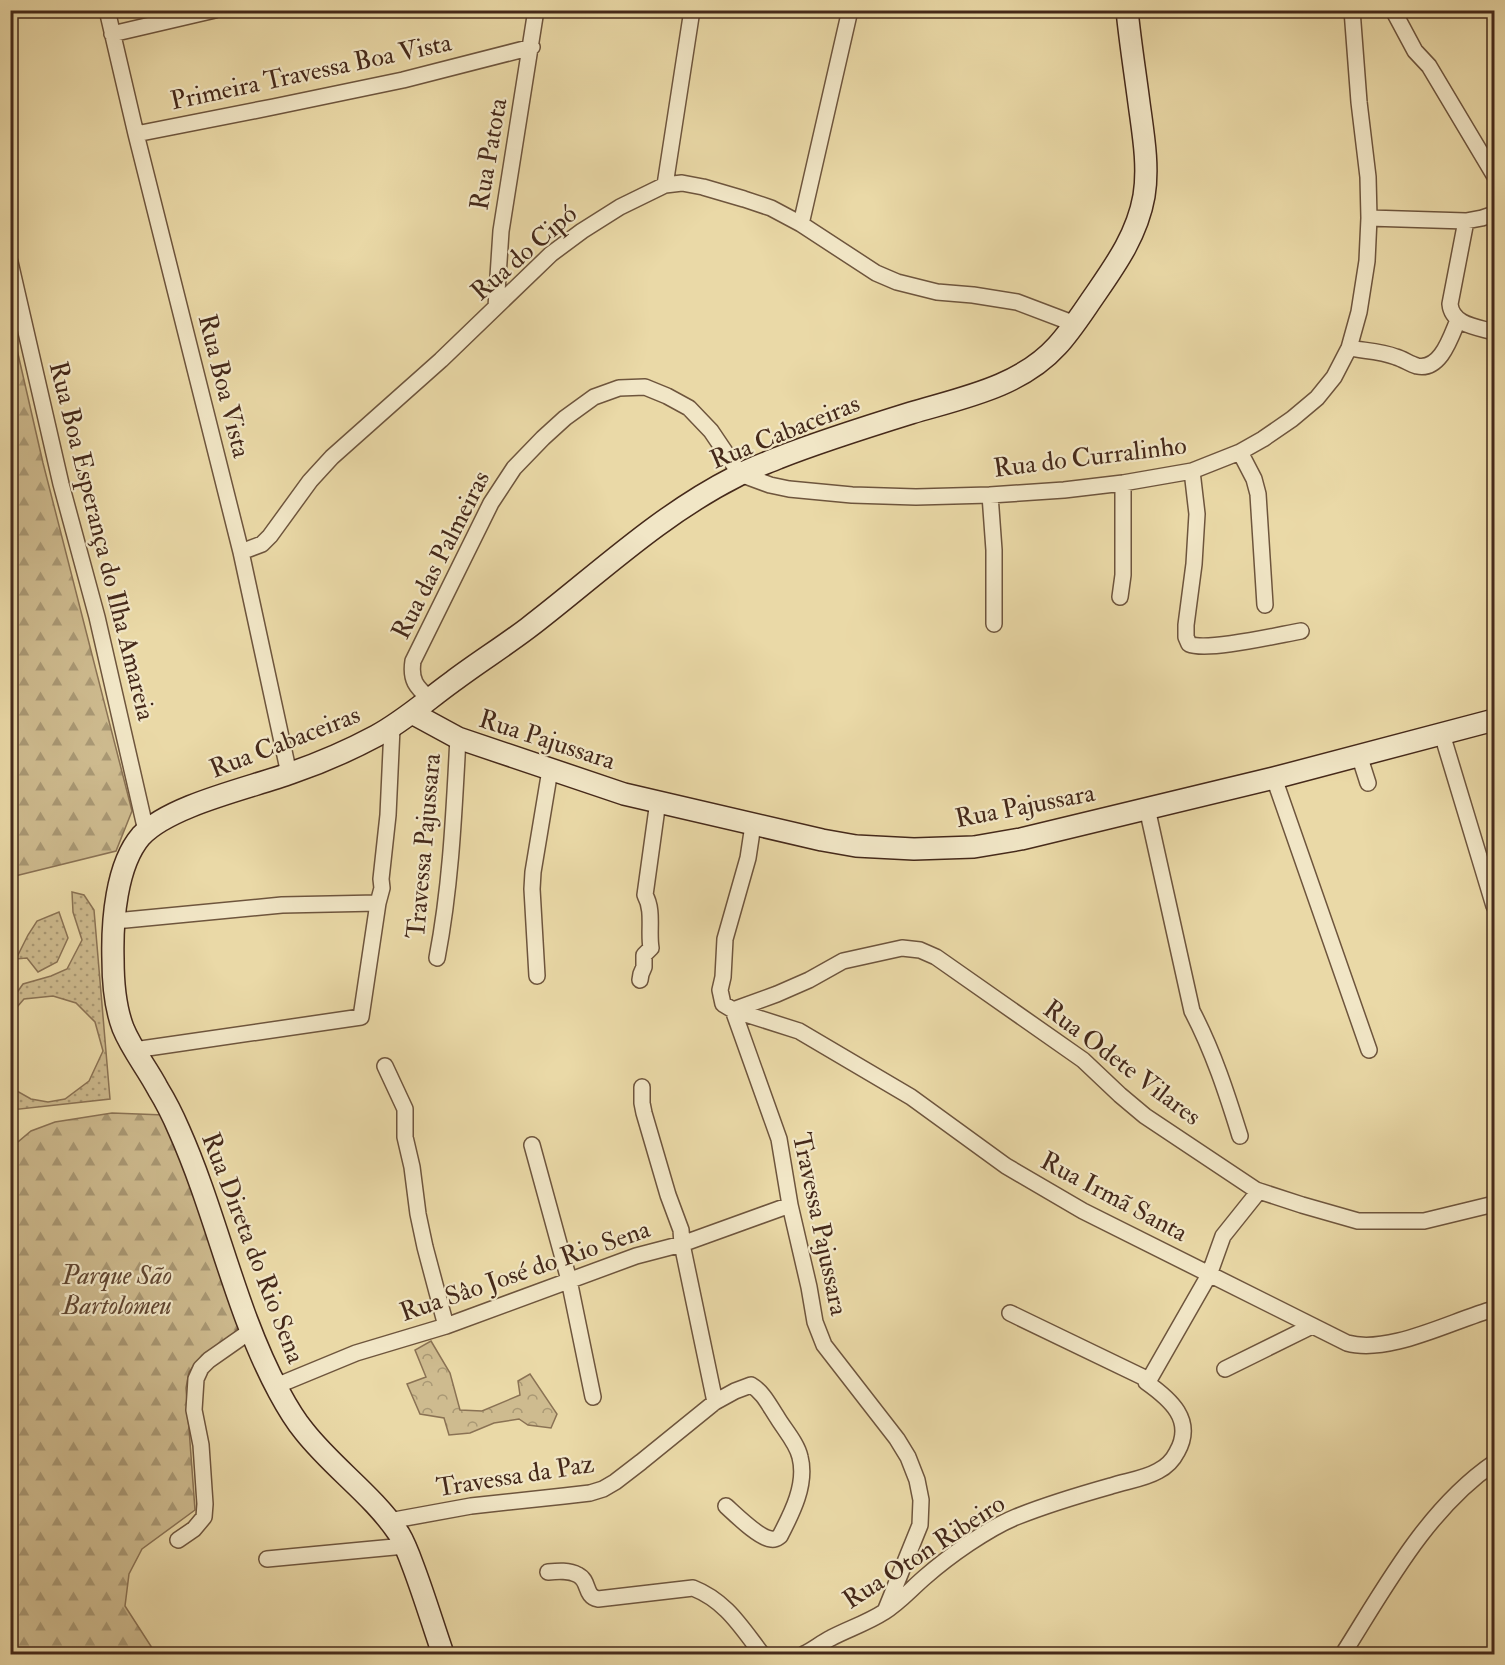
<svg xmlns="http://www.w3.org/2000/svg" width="1505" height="1665" font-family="'IM FELL Double Pica',serif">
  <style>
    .grass { fill: url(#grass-dots); stroke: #8a7254; stroke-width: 1.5 }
    .forest { fill: url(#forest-firs); stroke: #8a7254; stroke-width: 1.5 }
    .park { fill: url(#park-crowns); stroke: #8a7254; stroke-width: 1.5 }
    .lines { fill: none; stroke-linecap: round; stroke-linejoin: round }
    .minor-casing { stroke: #6e553d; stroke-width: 18 }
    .secondary-casing { stroke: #45291a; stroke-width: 24 }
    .minor { stroke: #f1e6c6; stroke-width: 15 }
    .secondary { stroke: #f1e6c6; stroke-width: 21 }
    .labels { text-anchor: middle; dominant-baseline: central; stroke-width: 4.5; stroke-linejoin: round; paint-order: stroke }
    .street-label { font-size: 26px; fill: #45291a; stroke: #f1e6c6 }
    .park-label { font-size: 26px; font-style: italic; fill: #604631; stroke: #f1e6c6 }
  </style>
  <defs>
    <pattern id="grass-dots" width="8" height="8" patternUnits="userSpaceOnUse" patternTransform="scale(1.5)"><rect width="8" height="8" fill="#cebb8f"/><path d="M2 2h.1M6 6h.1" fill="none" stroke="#a99874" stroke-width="1.8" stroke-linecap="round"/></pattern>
    <pattern id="forest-firs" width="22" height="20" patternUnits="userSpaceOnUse" patternTransform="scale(1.5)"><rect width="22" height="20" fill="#cebb8f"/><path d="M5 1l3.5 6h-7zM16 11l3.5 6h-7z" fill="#a99874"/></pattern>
    <pattern id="park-crowns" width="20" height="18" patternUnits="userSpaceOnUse" patternTransform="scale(1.5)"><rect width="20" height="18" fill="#cebb8f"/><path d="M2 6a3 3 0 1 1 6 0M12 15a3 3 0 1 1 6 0" fill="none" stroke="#a99874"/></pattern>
  </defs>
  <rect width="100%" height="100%" fill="#ead9a7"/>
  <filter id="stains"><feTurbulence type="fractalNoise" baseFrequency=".00333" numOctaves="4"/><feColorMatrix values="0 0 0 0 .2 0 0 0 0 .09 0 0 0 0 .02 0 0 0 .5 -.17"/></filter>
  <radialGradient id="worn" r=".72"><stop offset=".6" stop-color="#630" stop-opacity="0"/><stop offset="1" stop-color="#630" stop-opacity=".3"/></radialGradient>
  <path class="grass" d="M72 892 84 895 94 910 110 1099 11 1110V1084L15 1090 31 1099 48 1102 65 1099 89 1081 103 1051 95 1022 76 1003 53 996 24 999 11 1014V1001L23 984 51 976 67 969 82 940 73 912Z
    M59 912 68 938 57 962 38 972 27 958 16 959 28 935 37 921Z"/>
  <path class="forest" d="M10 319 43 463 132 811 116 851 11 877Z
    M112 1113 164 1115 240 1324 232 1336 202 1355 189 1372 186 1388 195 1510 142 1549 129 1574 125 1606 156 1654H11L10 1199 12 1195 10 1193V1151L12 1147 31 1131 55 1122Z"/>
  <path class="park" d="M431 1341 450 1373 460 1410 482 1411 520 1395 518 1381 530 1374 557 1414 551 1428 528 1425 519 1419 494 1423 470 1433 449 1435 444 1418 420 1414 407 1384 426 1377 415 1350Z"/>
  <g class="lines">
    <g class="minor-casing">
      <path id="minor" d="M107 10 136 134 241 552 289 774
        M1393 10 1415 51 1429 66 1494 175
        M112 34 215 10
        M136 134 273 107 403 80 532 47
        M665 185 692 10
        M1369 218 1466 221 1482 218 1494 214
        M1466 221 1450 304C1452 325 1477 327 1494 332
        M801 224 850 10
        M10 262 61 484 97 617 146 831
        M496 307 501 231 536 10
        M1349 348C1365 351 1381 351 1396 357 1403 359 1410 364 1417 366 1441 371 1451 336 1458 320
        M1240 452 1254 479 1258 494 1265 605
        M1192 471 1197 514 1194 564 1186 625V637L1189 644C1207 652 1278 635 1301 631
        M990 495 994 550V624
        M241 552 262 544 270 536 310 481 332 457 441 360 551 254 582 231 620 207 665 185 682 183 703 187 744 199 771 208 801 224 876 273 897 282 937 292 973 295 1017 302 1075 324
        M1120 597 1123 575V483
        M430 699C416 687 410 680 413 661L491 503 514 468 543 438 565 418 594 397 619 388 645 387 667 396 689 408 711 431 740 474 770 485 789 489 852 495 916 497 990 495 1064 490 1123 483 1192 471 1240 452 1263 439 1292 419 1317 398 1334 377 1349 348 1359 312 1367 261 1369 218 1368 177 1359 102 1352 10
        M1442 734 1494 906
        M1359 755 1368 783
        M1274 778 1369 1050
        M1147 808 1192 1011C1213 1051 1227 1094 1240 1136
        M753 825 748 858 725 939 723 977 720 990 723 1004 733 1010 799 1031 911 1097 1006 1166 1083 1211 1347 1343C1389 1355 1453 1320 1494 1309
        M115 921 282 905 378 903
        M437 958C451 885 454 812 458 738
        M537 976 532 889 533 872 550 770
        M640 980 641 974 644 967V955L651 948C648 931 654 911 645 895L658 801
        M733 1010 777 994 809 980 843 961 902 948 920 950 936 957 1083 1060 1120 1095 1145 1116 1256 1190 1302 1205 1358 1221H1424L1494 1204
        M733 1010 779 1139 790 1205 809 1287 815 1322 824 1345 897 1439 908 1457 917 1480 921 1500 920 1525 886 1609
        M134 1050 361 1017 378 903 382 888 381 879 388 815 392 728
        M385 1066 405 1109V1137L412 1167 418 1214 425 1247 446 1326
        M642 1087V1103L644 1113 668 1195 681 1230 682 1244 715 1402
        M532 1145 569 1280 593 1397
        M1225 1369 1312 1326
        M1149 1380 1209 1275 1223 1236 1259 1191
        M276 1386 356 1353 446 1326 636 1256 682 1244 790 1205
        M389 1521 471 1506 564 1496 590 1493 603 1489 615 1482 641 1462 715 1402 735 1391 751 1385C763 1392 769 1405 777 1417 784 1429 797 1443 800 1457 807 1484 792 1513 780 1536 777 1538 775 1540 771 1539 759 1538 736 1515 726 1506
        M178 1540 194 1529 204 1517 205 1504 201 1445 194 1410 196 1379 201 1368 209 1360 252 1330
        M267 1559 405 1546
        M548 1572C558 1571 569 1570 578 1575 590 1581 584 1596 598 1599L693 1588C726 1601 741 1627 762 1654
        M804 1654C813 1650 821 1643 831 1638 848 1629 867 1623 884 1612 899 1603 912 1588 925 1577 949 1556 987 1529 1016 1517 1046 1505 1079 1495 1111 1486 1126 1481 1144 1479 1158 1471 1166 1467 1173 1460 1177 1452 1195 1420 1170 1399 1146 1382L1149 1380 1010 1313
        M1343 1654C1386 1586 1427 1509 1494 1463"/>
    </g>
    <g class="secondary-casing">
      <path id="secondary" d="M412 713 458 738 624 794 822 840 856 846 914 849 974 847 1021 839 1274 778 1494 720
        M443 1654C433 1625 424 1595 413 1566 409 1555 405 1544 399 1534 373 1495 333 1468 304 1431 294 1419 286 1405 279 1392 235 1311 217 1215 179 1130 173 1116 166 1102 158 1089 147 1068 132 1050 123 1028 115 1007 113 982 113 959 112 922 116 865 141 836 170 805 250 788 291 773 320 763 348 751 376 736 404 721 427 700 452 682 477 663 503 647 528 628 596 576 658 516 735 477 749 469 764 464 778 458 821 441 866 427 911 413 961 398 1020 387 1057 346 1070 332 1081 315 1092 299 1114 267 1137 236 1144 196 1149 166 1143 133 1139 103 1135 72 1130 41 1127 10"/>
    </g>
    <use href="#minor" class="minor"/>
    <use href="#secondary" class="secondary"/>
  </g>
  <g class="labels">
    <g class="street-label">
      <text transform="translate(311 72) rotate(-12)">Primeira Travessa Boa Vista</text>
      <text transform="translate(489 154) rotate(-80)">Rua Patota</text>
      <text transform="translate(524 253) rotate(-41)">Rua do Cipó</text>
      <text transform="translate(224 386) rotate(76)">Rua Boa Vista</text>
      <text transform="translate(785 432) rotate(-22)">Rua Cabaceiras</text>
      <text transform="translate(1090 457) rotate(-7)">Rua do Curralinho</text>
      <text transform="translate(102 541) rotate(76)">Rua Boa Esperança do Ilha Amareia</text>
      <text transform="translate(441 555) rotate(-63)">Rua das Palmeiras</text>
      <text transform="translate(547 740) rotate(18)">Rua Pajussara</text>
      <text transform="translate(285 742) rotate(-21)">Rua Cabaceiras</text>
      <text transform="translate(1025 806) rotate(-11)">Rua Pajussara</text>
      <text transform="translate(424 846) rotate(-85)">Travessa Pajussara</text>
      <text transform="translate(1122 1063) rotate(37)">Rua Odete Vilares</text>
      <text transform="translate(1114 1197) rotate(28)">Rua Irmã Santa</text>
      <text transform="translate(820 1224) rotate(78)">Travessa Pajussara</text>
      <text transform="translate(253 1248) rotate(69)">Rua Direta do Rio Sena</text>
      <text transform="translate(525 1271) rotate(-19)">Rua Sâo José do Rio Sena</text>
      <text transform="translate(515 1476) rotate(-9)">Travessa da Paz</text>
      <text transform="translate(924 1552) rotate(-33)">Rua Oton Ribeiro</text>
    </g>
    <g class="park-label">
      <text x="117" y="1276">Parque São<tspan x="117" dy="30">Bartolomeu</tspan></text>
    </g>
  </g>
  <rect width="1505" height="1665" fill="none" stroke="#ead9a7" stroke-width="36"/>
  <rect x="12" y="12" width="1481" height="1641" fill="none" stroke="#45291a" stroke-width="3"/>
  <rect x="18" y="18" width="1469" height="1629" fill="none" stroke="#45291a" stroke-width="1.5"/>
  <rect width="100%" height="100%" filter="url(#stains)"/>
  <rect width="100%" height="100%" fill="url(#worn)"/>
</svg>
